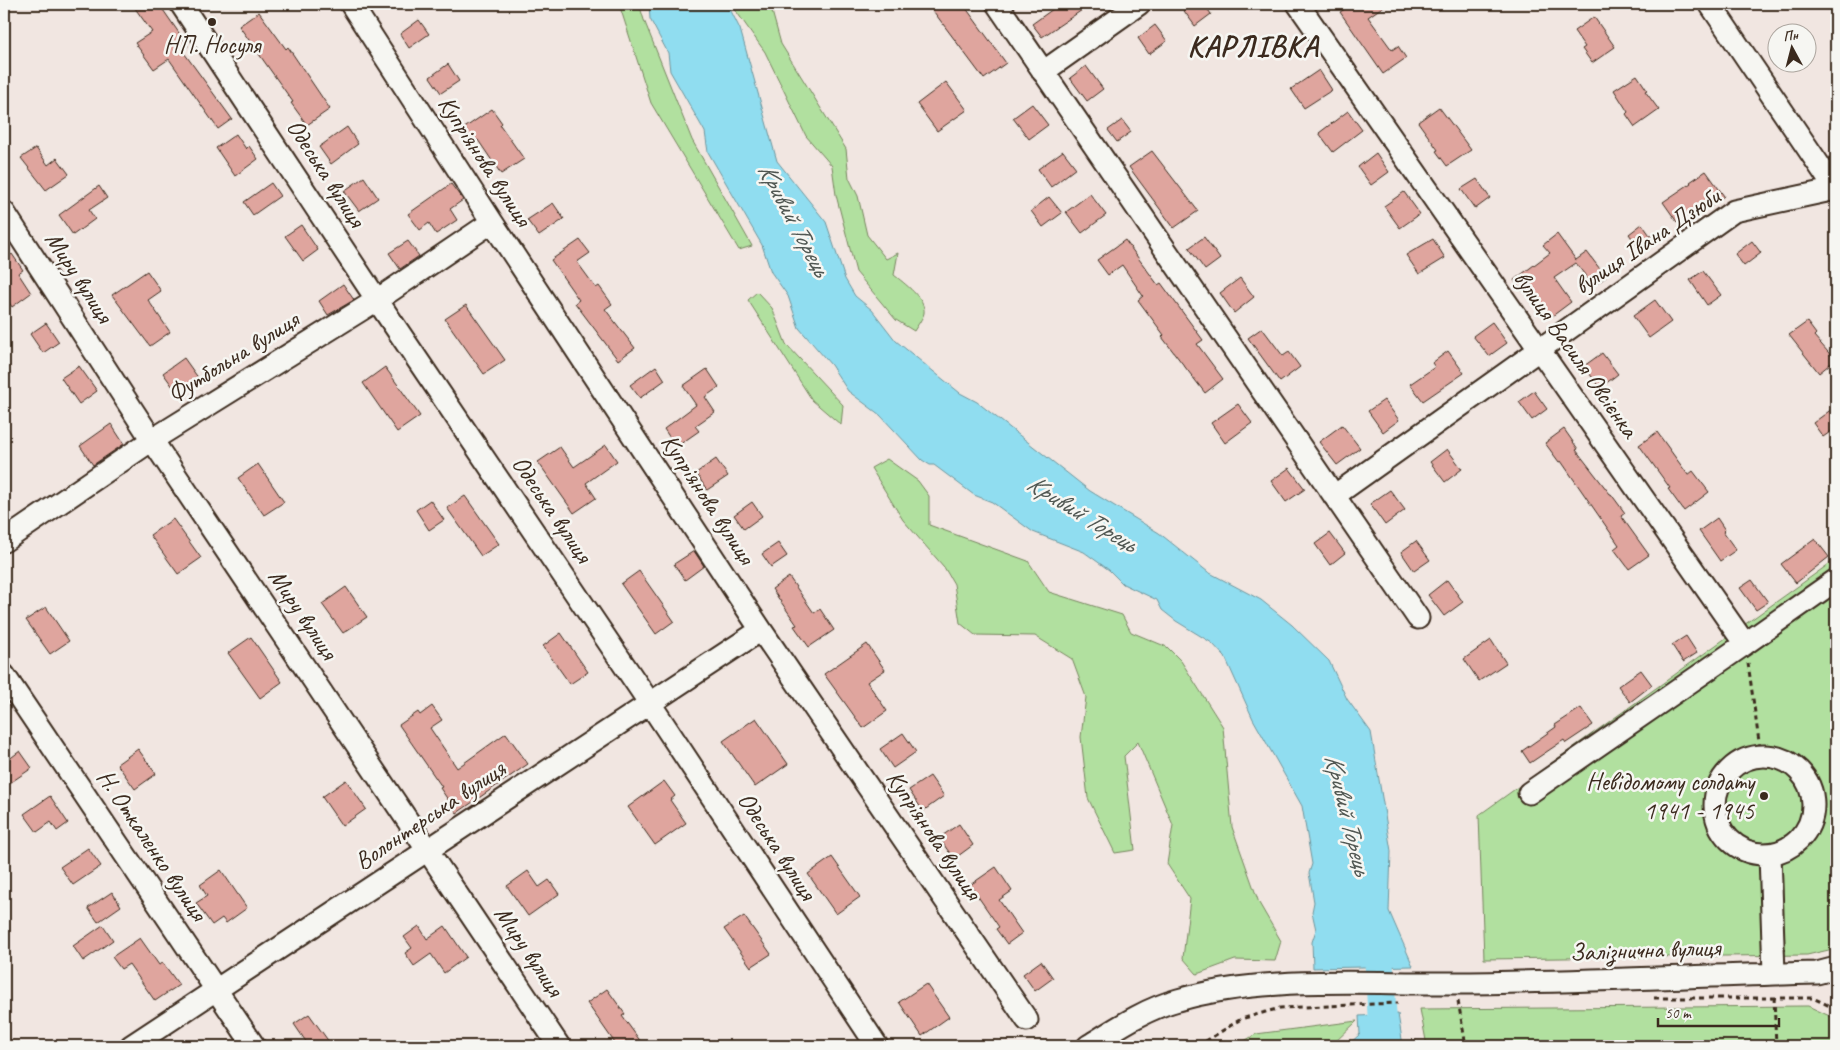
<svg xmlns="http://www.w3.org/2000/svg" width="1840" height="1050" font-family="Caveat,sans-serif">
  <style>
    .green { fill: #b1e09f; stroke: #76855e }
    .water { fill: #90ddf0; stroke: #6e959c }
    .lines { fill: none; stroke-linecap: round; stroke-linejoin: round }
    .river { stroke: #90ddf0; stroke-width: 29 }
    .building { fill: #dfa59e; stroke: #3b2a1e }
    .minor-casing { stroke: #3b2a1e; stroke-width: 25 }
    .path { stroke: #3b2a1e; stroke-width: 3; stroke-dasharray: 5 4; stroke-linecap: butt }
    .minor { stroke: #f6f6f2; stroke-width: 21 }
    .poi-dot { fill: #3b2a1e; stroke: #f6f6f2; stroke-width: 2 }
    .labels { text-anchor: middle; dominant-baseline: central; stroke-width: 5; stroke-linejoin: round; paint-order: stroke }
    .poi-label { font-size: 25px; fill: #3b2a1e; stroke: #f6f6f2 }
    .street-label { font-size: 25px; fill: #3b2a1e; stroke: #f6f6f2 }
    .water-label { font-size: 26px; font-style: italic; fill: #505752; stroke: #f6f6f2 }
    .district-label { font-size: 30px; font-weight: bold; letter-spacing: 1px; fill: #3b2a1e; stroke: #f6f6f2 }
  </style>
  <rect width="100%" height="100%" fill="#f1e6e1"/>
  <filter id="ink" filterUnits="userSpaceOnUse"><feTurbulence type="fractalNoise" baseFrequency=".02" numOctaves="2"/><feDisplacementMap in="SourceGraphic" scale="10" xChannelSelector="R" yChannelSelector="G"/><feConvolveMatrix kernelMatrix="1 2 1 2 8 2 1 2 1" color-interpolation-filters="sRGB"/></filter>
  <g filter="url(#ink)">
    <path class="green" d="M619 4H639L644 20 692 140 752 246 739 250 651 103Z
      M734 4H770L781 44 846 149 849 178 858 196 867 235 886 259 898 253 894 275C904 283 926 299 924 313 923 318 917 326 914 331L896 320 856 272 836 195 832 166 806 136 765 52 736 11Z
      M757 292 772 308 786 344 843 405 841 425 812 400 748 300Z
      M887 459 918 481 929 496V525L1028 561 1049 592 1122 615 1131 632 1167 647 1181 661 1223 727 1232 827 1259 903 1281 941 1275 961 1235 960 1197 974 1183 958 1190 899 1167 864 1173 825 1138 742 1124 756 1135 850 1115 853 1088 798 1081 737 1086 697 1072 659 1035 636 975 635 960 623 954 584 944 567 903 520 871 468Z
      M1836 559V946L1833 949 1807 955 1484 959 1479 815Z
      M1808 1006 1836 1019V1046H1427L1420 1009Z
      M1357 1021 1331 1046H1236L1256 1034Z"/>
    <path class="water" d="M649 4H730L731 11 740 29 777 161 826 222 845 279 855 296 872 310 896 341 960 393 977 402 1090 491 1159 533 1208 572 1261 600 1292 625 1329 661 1347 699 1371 732 1391 851 1389 911 1413 966 1313 968 1312 942 1316 930 1312 912 1314 902 1309 873 1312 864 1302 806 1253 719 1225 657 1212 643 1176 621 1162 610 1157 600 1123 584 1109 570 1084 552 1033 532 992 502 974 495 934 465H930L922 460 880 415 848 391 831 365 799 328 788 296 771 272 762 245 708 152 705 132 670 71 668 53 650 19Z
      M1398 1014 1403 1046H1347L1360 1034 1359 1016Z"/>
    <g class="lines">
      <path class="river" d="M1374 927 1378 946 1383 1031 1379 1046"/>
    </g>
    <path class="building" d="M132 4H159L188 46 182 50 232 119 218 129 169 59 154 69 135 43 152 32Z
      M928 4H963L1006 63 984 79Z
      M1060 4H1091L1042 37 1032 24Z
      M1179 4H1204L1211 14 1195 26Z
      M1353 4H1387L1368 17 1392 50 1398 46 1406 58 1383 74 1340 12Z
      M259 12 286 49 288 47 330 109 307 125 291 103 293 102 239 26Z
      M1594 17 1615 47 1592 63 1582 49 1585 47 1574 31Z
      M419 20 429 34 409 48 400 34Z
      M1155 25 1167 41 1149 54 1138 38Z
      M448 64 459 81 441 93 430 77Z
      M1086 66 1103 89 1087 101 1070 78Z
      M1319 70 1332 90 1304 108 1291 89Z
      M1637 75 1647 90 1645 91 1659 110 1635 127 1626 114 1628 112 1614 90Z
      M946 82 967 110 937 131 917 104Z
      M1032 104 1048 125 1029 139 1013 118Z
      M1439 107 1471 150 1447 166 1436 151 1438 150 1418 122Z
      M492 109 502 123 500 125 524 159 501 174 478 140 473 143 463 129Z
      M1348 111 1362 130 1333 152 1319 133Z
      M1122 120 1131 132 1117 142 1108 130Z
      M347 127 358 144 331 164 319 147Z
      M236 134 246 149 249 146 258 159 235 176 216 148Z
      M36 148 48 165 57 158 69 174 46 190 21 158Z
      M1063 151 1076 168 1051 187 1038 169Z
      M1152 151 1198 211 1174 228 1129 167Z
      M1376 153 1389 172 1371 185 1358 167Z
      M1706 171 1724 196 1709 208 1706 204 1677 222 1663 202 1691 183 1690 182Z
      M364 177 378 198 359 211 344 191Z
      M1477 179 1490 198 1475 209 1461 189Z
      M271 183 280 196 253 215 244 202Z
      M451 184 463 200 450 209 457 220 436 234 429 223 420 230 408 214Z
      M99 186 107 198 89 210 95 219 73 235 59 215Z
      M1404 192 1420 214 1400 228 1384 206Z
      M1090 194 1106 215 1082 233 1066 212Z
      M1049 197 1062 213 1043 227 1031 211Z
      M553 203 564 219 539 236 527 220Z
      M1642 224 1654 241 1641 251 1629 234Z
      M301 225 318 250 303 261 285 236Z
      M1557 234 1576 260 1587 252 1606 277 1593 286 1576 263 1554 278 1571 302 1551 317 1528 286 1522 291 1514 280 1550 253 1543 245Z
      M1204 237 1220 259 1205 270 1189 248Z
      M1433 239 1445 258 1419 274 1406 255Z
      M580 240 590 253 577 262 596 288 599 286 612 304 605 309 635 348 618 360 575 303 579 300 551 260Z
      M1125 240 1158 285 1161 283 1203 340 1197 344 1223 379 1205 393 1162 337 1164 335 1138 300 1143 296 1122 265 1108 275 1097 260Z
      M408 241 419 256 400 269 389 253Z
      M1752 241 1761 253 1744 266 1735 254Z
      M4 253 7 258 12 254 23 270 18 273 31 293 12 307 4 295Z
      M147 271 161 291 148 300 170 332 150 346 112 295Z
      M1703 271 1721 295 1707 305 1690 280Z
      M1240 278 1254 297 1234 313 1220 293Z
      M343 284 354 300 328 315 319 301Z
      M1655 300 1671 322 1649 338 1633 316Z
      M466 305 505 360 484 374 445 319Z
      M1492 322 1507 343 1489 356 1473 336Z
      M1807 322 1816 334 1814 336 1835 360 1819 373 1789 335Z
      M46 323 59 342 43 353 30 334Z
      M1262 328 1283 356 1289 352 1300 367 1280 382 1248 338Z
      M1448 351 1464 373 1423 401 1410 384 1435 367 1432 363Z
      M1602 353 1618 374 1600 388 1584 366Z
      M184 358 199 379 178 394 163 373Z
      M79 366 97 391 79 404 61 378Z
      M656 366 665 380 640 398 630 385Z
      M385 367 420 416 397 432 363 383Z
      M707 369 719 387 705 397 715 412 695 426 699 431 676 447 664 429 696 405 683 386Z
      M1534 391 1547 409 1532 420 1519 402Z
      M1384 400 1399 420 1383 432 1368 411Z
      M1238 404 1252 423 1225 443 1211 423Z
      M1836 406V428L1823 437 1813 423Z
      M111 424 124 444 93 465 80 446Z
      M1342 425 1360 448 1337 465 1319 442Z
      M1564 429 1578 449 1576 450 1610 494H1611L1625 513 1621 516 1649 555 1629 569 1614 549 1619 545 1561 461 1559 462 1545 443Z
      M1657 432 1688 475 1693 471 1709 492 1684 511 1668 489 1670 488 1639 445Z
      M606 445 617 461 586 483 596 498 574 513 538 462 560 447 574 467Z
      M1447 449 1462 469 1445 482 1430 462Z
      M716 459 728 476 707 490 696 473Z
      M258 464 284 502 264 515 238 478Z
      M1289 468 1305 489 1286 502 1271 481Z
      M1390 490 1405 510 1385 525 1370 504Z
      M465 496 499 544 481 556 447 508Z
      M430 500 444 520 429 530 416 510Z
      M752 502 762 516 744 529 734 515Z
      M1717 518 1725 530 1723 532 1736 550 1720 561 1699 531Z
      M173 519 201 558 178 574 150 535Z
      M1330 533 1345 553 1330 565 1315 544Z
      M1815 539 1829 557 1796 583 1781 564Z
      M1416 541 1430 560 1414 571 1401 552Z
      M778 543 787 556 771 567 762 554Z
      M694 551 704 566 685 580 674 564Z
      M639 571 674 621 656 634 621 584Z
      M789 577 814 613 820 609 834 630 809 647 794 626 797 625 772 589Z
      M1447 580 1463 602 1444 616 1428 595Z
      M1752 580 1768 602 1756 610 1740 588Z
      M346 587 367 617 343 633 322 604Z
      M46 607 69 641 50 654 26 620Z
      M561 633 588 672 570 684 543 646Z
      M1686 636 1697 653 1683 662 1672 645Z
      M251 637 282 682 260 698 228 653Z
      M1491 640 1506 663 1479 681 1464 659Z
      M867 644 885 670 867 682 887 711 863 728 824 674Z
      M1641 670 1652 685 1630 702 1618 686Z
      M432 706 442 720 430 728 457 768 506 733 528 764 457 813 440 788 442 787 399 725 418 712 420 715Z
      M1581 708 1593 725 1566 743 1564 740 1530 763 1522 751 1556 727 1555 725Z
      M756 718 788 764 755 787 723 741Z
      M903 733 916 752 893 768 880 749Z
      M138 749 156 774 135 789 117 764Z
      M20 751 32 768 4 787V763Z
      M930 776 944 796 923 811 909 790Z
      M346 780 366 809 342 826 322 797Z
      M664 781 675 796 670 800 686 823 655 845 628 807Z
      M50 796 68 823 57 831 51 822 37 832 24 814Z
      M959 824 973 845 954 859 939 838Z
      M88 848 101 866 73 885 60 867Z
      M832 857 860 897 836 914 808 874Z
      M996 867 1012 891 999 900 1022 933 1007 944 996 929 999 927 970 885Z
      M221 870 247 908 226 923 222 918 212 925 196 903 207 896 200 885Z
      M528 871 539 887 549 880 559 894 528 916 507 886Z
      M112 892 121 906 98 922 88 908Z
      M744 916 771 954 751 967 724 929Z
      M103 925 113 940 83 961 73 946Z
      M419 926 427 939 445 926 466 957 444 973 431 954 414 966 405 953 412 948 404 937Z
      M140 938 159 965 163 963 179 985 155 1001 129 964 121 969 112 957Z
      M1041 961 1053 978 1035 991 1023 974Z
      M926 984 949 1017 922 1036 899 1002Z
      M607 989 625 1014 622 1016 644 1046H617L587 1003Z
      M309 1014 332 1046H309L294 1024Z"/>
    <g class="lines">
      <g class="minor-casing">
        <path id="minor" d="M181 4 377 300 649 702 877 1046
          M351 4 492 222 761 630 1027 1020
          M997 4 1418 618
          M1298 4 1745 644 1836 580
          M1710 4 1836 190
          M1043 72 1139 4
          M4 212 152 440 559 1046
          M1334 496 1734 211 1836 189
          M4 541 152 440 377 300 492 222
          M4 675 254 1046
          M1715 805a49 49 0 1 1 98 0a49 49 0 1 1-98 0Z
          M1529 793 1745 644
          M1770 854 1774 974
          M131 1046 761 630
          M1088 1046C1117 1028 1145 1009 1178 1000 1264 975 1365 984 1454 983 1575 982 1696 976 1817 973L1836 968"/>
      </g>
      <path class="path" d="M1748 663 1761 756
        M1774 997 1776 1046
        M1654 998H1813L1836 1009
        M1458 1001 1466 1046
        M1198 1046 1241 1019 1280 1008 1398 1003"/>
      <use href="#minor" class="minor"/>
    </g>
  </g>
  <g class="poi-dot">
    <circle cx="212" cy="22" r="5"/>
    <circle cx="1764" cy="796" r="5"/>
  </g>
  <g class="labels">
    <g class="poi-label">
      <text x="212" y="45">НП. Носуля</text>
      <text x="1754" y="782" text-anchor="end">Невідомому солдату<tspan x="1754" dy="29">1941 - 1945</tspan></text>
    </g>
    <g class="street-label">
      <text transform="translate(485 161) rotate(57)">Купріянова вулиця</text>
      <text transform="translate(326 173) rotate(57)">Одеська вулиця</text>
      <text transform="translate(1647 241) rotate(-34)">вулиця Івана Дзюби</text>
      <text transform="translate(79 277) rotate(57)">Миру вулиця</text>
      <text transform="translate(1576 354) rotate(55)">вулиця Василя Овсієнка</text>
      <text transform="translate(233 357) rotate(-32)">Футбольна вулиця</text>
      <text transform="translate(708 499) rotate(57)">Купріянова вулиця</text>
      <text transform="translate(552 509) rotate(56)">Одеська вулиця</text>
      <text transform="translate(303 614) rotate(56)">Миру вулиця</text>
      <text transform="translate(430 815) rotate(-34)">Волонтерська вулиця</text>
      <text transform="translate(934 835) rotate(56)">Купріянова вулиця</text>
      <text transform="translate(152 845) rotate(56)">Н. Откаленко вулиця</text>
      <text transform="translate(777 846) rotate(57)">Одеська вулиця</text>
      <text transform="translate(1645 950) rotate(-2)">Залізнична вулиця</text>
      <text transform="translate(529 951) rotate(56)">Миру вулиця</text>
    </g>
    <g class="water-label">
      <text transform="translate(794 219) rotate(62)">Кривий Торець</text>
      <text transform="translate(1082 513) rotate(32)">Кривий Торець</text>
      <text transform="translate(1348 814) rotate(76)">Кривий Торець</text>
    </g>
    <g class="district-label">
      <text x="1253" y="46">КАРЛІВКА</text>
    </g>
  </g>
  <rect width="1840" height="1050" fill="none" stroke="#f6f6f2" stroke-width="20"/>
  <rect x="10" y="10" width="1820" height="1030" fill="none" stroke="#3b2a1e" stroke-width="2" filter="url(#ink)"/>
  <g transform="translate(1792 48) rotate(353)"><circle r="24" fill="#f6f6f2" stroke="#aba49d"/>
  <path d="M0-4L9 19L0 12L-9 19Z" fill="#3b2a1e"/>
  <text y="-8" font-size="14" font-weight="bold" text-anchor="middle" fill="#3b2a1e">Пн</text>
  </g>
  <path d="M1658 1018v8h121v-8" fill="none" stroke="#3b2a1e" stroke-width="2.5"/>
  <text x="1665" y="1018" font-size="15" fill="#3b2a1e" stroke="#f6f6f2" stroke-width="4" paint-order="stroke">50 m</text>
</svg>
